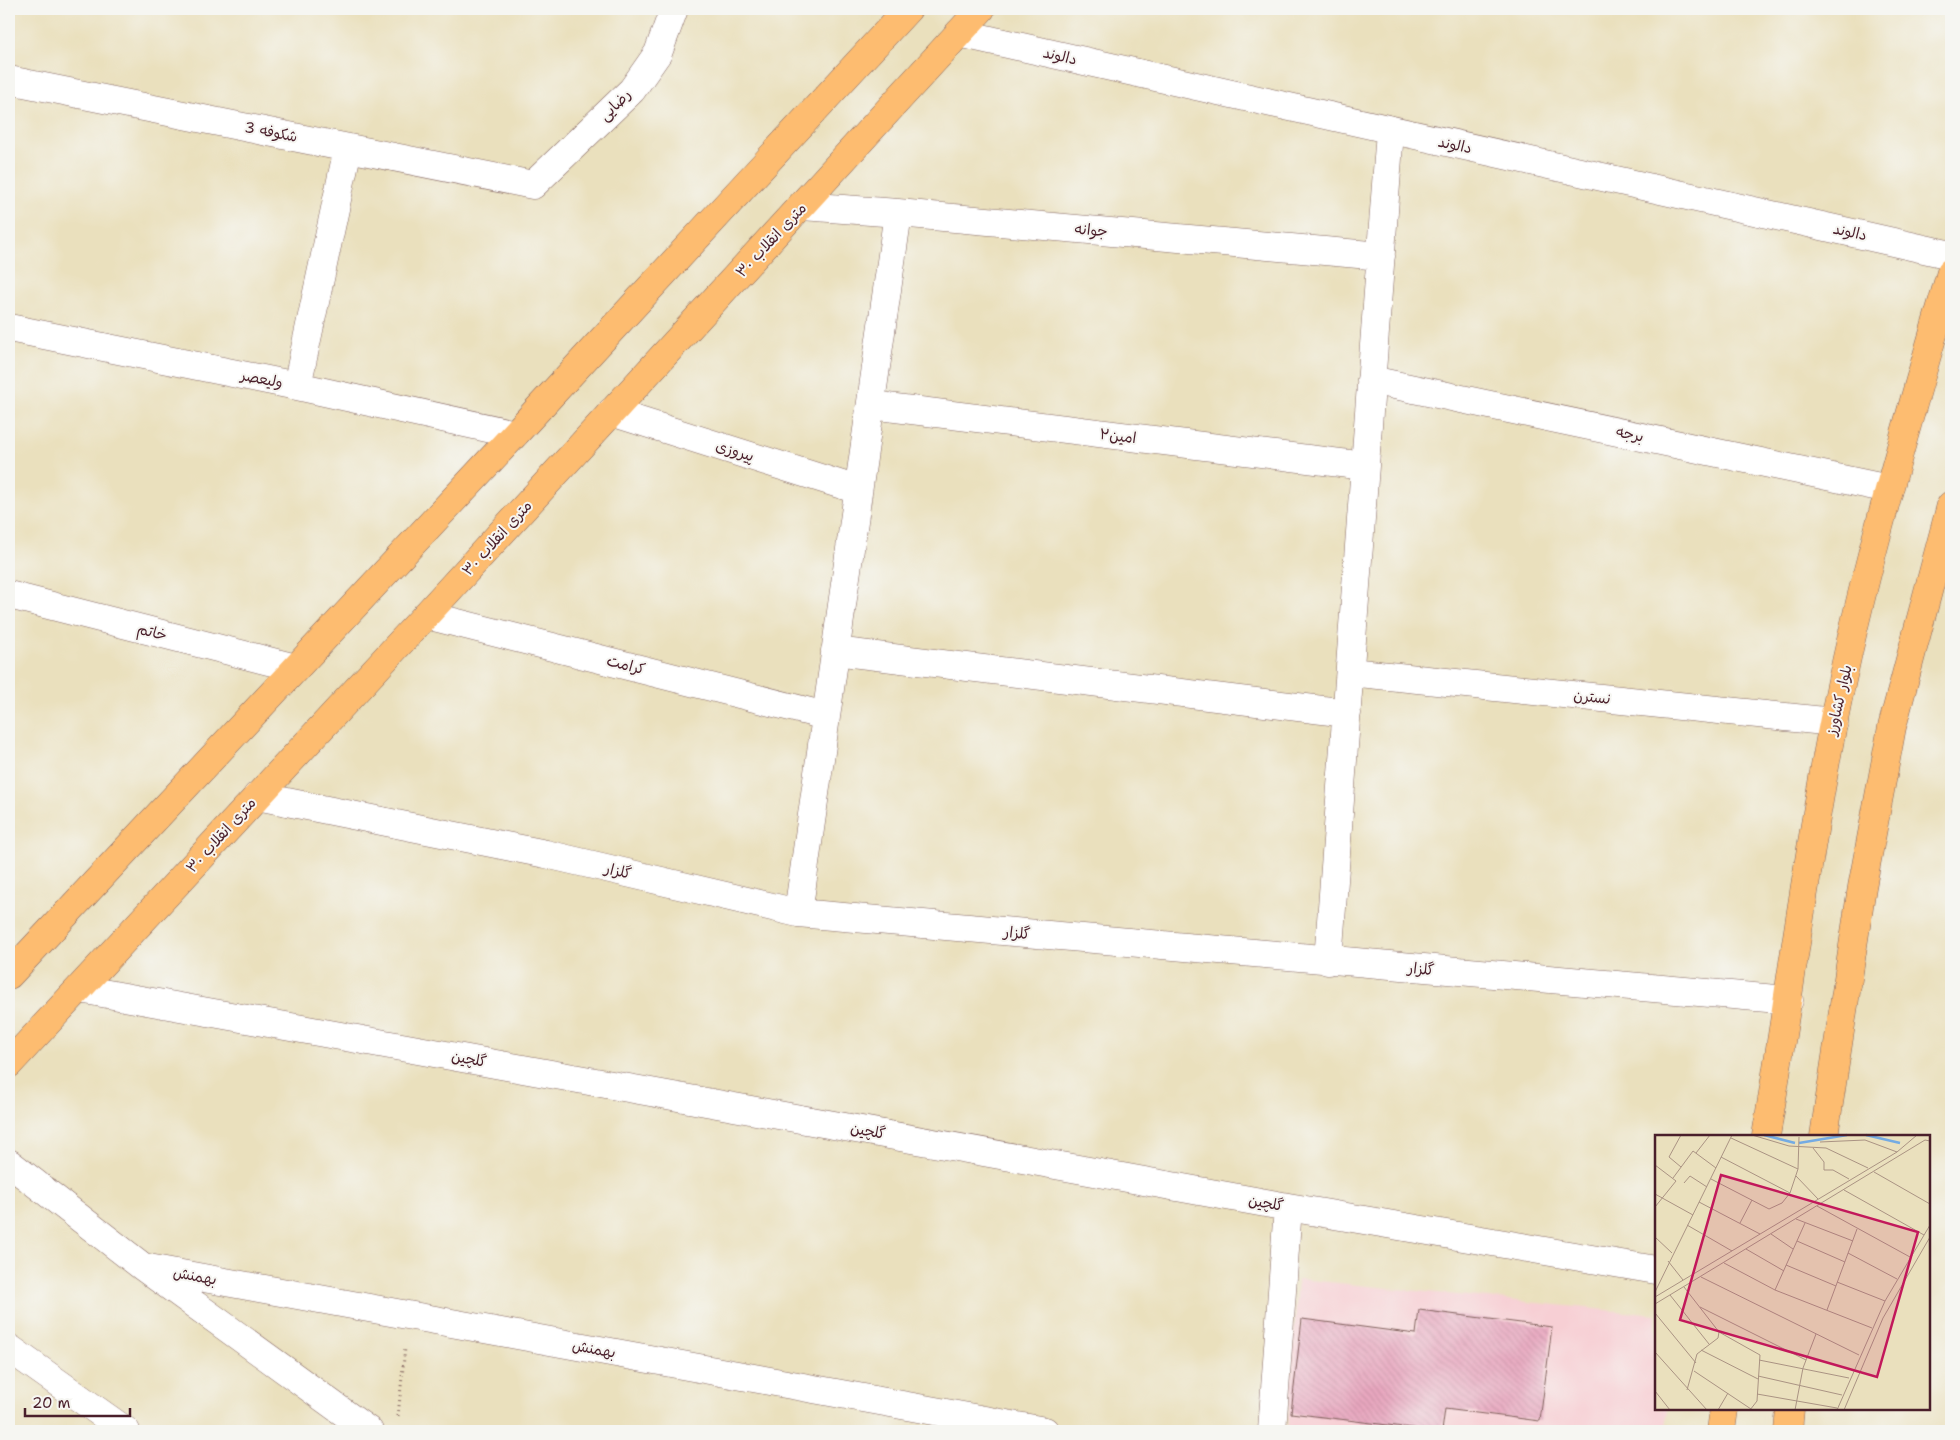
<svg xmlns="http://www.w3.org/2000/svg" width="1960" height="1440" font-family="'Shantell Sans','Playpen Sans Arabic',sans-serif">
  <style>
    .built { fill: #f7cfd4 }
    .building { fill: url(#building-back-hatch) }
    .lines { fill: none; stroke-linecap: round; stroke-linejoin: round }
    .minor-casing { stroke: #82635e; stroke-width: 29 }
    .major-casing { stroke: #82635e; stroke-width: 29 }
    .path { stroke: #82635e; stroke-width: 3; stroke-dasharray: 1 4; stroke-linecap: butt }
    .minor { stroke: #fff; stroke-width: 28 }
    .major { stroke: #fdbc70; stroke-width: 28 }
    .labels { text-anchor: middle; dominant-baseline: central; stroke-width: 4; stroke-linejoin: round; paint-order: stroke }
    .street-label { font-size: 15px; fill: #4a1f2b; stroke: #f6f6f2 }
    .inset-river { fill: none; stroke: #74abe3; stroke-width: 2.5 }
    .inset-road { fill: none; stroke: #aa9383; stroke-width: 1 }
    .view { fill: #c2185b; fill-opacity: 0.15; stroke: #c2185b; stroke-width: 2.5 }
    .inset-edge { fill: none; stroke: #4a1f2b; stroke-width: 2.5 }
  </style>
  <defs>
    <pattern id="building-back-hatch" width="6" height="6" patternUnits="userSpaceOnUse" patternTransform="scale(1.25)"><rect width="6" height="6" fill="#e8a7bf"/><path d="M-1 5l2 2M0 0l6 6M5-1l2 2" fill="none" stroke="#c88fa4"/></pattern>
  </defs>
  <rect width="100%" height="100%" fill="#f6f6f2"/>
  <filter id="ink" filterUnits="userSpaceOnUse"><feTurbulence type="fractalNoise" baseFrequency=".02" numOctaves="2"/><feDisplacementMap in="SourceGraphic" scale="10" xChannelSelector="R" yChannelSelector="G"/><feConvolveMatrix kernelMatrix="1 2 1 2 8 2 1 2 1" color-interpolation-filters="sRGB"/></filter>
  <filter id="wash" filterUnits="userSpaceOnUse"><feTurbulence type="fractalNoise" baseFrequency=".0096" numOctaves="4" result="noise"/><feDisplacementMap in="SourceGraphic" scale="20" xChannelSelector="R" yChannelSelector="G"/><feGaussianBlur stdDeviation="1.12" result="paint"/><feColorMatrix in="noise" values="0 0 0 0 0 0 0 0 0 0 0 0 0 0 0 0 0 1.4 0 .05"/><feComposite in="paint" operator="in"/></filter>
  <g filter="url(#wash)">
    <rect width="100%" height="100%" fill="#eae0bd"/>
    <path class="built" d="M1298 1279 1656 1315V1409H1668L1666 1431H1287Z"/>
    <g id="blocks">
      <path class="building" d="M1419 1310 1552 1327 1540 1421 1445 1409 1442 1431H1436L1291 1413 1302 1319 1416 1334Z"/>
    </g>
  </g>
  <g filter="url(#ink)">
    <use href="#blocks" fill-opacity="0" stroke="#82635e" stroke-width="1"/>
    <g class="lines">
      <g class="minor-casing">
        <path id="minor" d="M959 33 1951 255
          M9 80 533 185 632 90 658 53 674 9
          M802 206 898 213 1381 256
          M9 328 297 386 515 434
          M1371 380 1889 489
          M297 386 348 148
          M871 405 1365 466
          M611 412 858 490
          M9 595 296 668
          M426 615 826 716
          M835 651 1347 713
          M1350 672 1834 722
          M257 796 546 854 798 913 1789 1000
          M798 913 898 213
          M1328 961 1390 131
          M80 989 1288 1207 1656 1270
          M9 1163 143 1267 369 1431
          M143 1267 1045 1431
          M9 1348 126 1431
          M1272 1431 1288 1207"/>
      </g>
      <g class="major-casing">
        <path id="major" d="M9 975 515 434 908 9
          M9 1064 426 615 981 9
          M1766 1136C1789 999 1806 861 1833 724 1863 571 1908 422 1951 272
          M1824 1136 1862 887 1892 727 1951 505
          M1721 1431 1724 1409
          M1788 1431 1790 1409"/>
      </g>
      <path class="path" d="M398 1416 405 1348"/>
      <use href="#minor" class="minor"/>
      <use href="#major" class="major"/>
    </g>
  </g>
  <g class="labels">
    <g class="street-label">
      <text transform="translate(1060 56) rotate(13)">دالوند</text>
      <text transform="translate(615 105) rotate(-45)">رضایی</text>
      <text transform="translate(271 132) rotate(11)">شکوفه 3</text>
      <text transform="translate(1455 145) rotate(12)">دالوند</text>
      <text transform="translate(1091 230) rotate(5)">جوانه</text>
      <text transform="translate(1850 232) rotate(12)">دالوند</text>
      <text transform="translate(771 240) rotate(-47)">۳۰ متری انقلاب</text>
      <text transform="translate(262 379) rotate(11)">ولیعصر</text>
      <text transform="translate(1630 434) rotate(12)">برجه</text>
      <text transform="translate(1118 436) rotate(7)">امین۲</text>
      <text transform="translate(735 451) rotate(17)">پیروزی</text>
      <text transform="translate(497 538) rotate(-48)">۳۰ متری انقلاب</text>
      <text transform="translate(152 632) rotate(14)">خاتم</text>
      <text transform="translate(626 665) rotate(14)">کرامت</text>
      <text transform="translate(1592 697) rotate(6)">نسترن</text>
      <text transform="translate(1839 700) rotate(-77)">بلوار کشاورز</text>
      <text transform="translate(221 835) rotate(-48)">۳۰ متری انقلاب</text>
      <text transform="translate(618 871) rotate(13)">گلزار</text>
      <text transform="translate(1017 933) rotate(5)">گلزار</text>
      <text transform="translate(1421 969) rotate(5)">گلزار</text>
      <text transform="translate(469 1059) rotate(10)">گلچین</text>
      <text transform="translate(868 1131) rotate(10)">گلچین</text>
      <text transform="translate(1266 1203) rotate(10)">گلچین</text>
      <text transform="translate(195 1276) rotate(10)">بهمنش</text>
      <text transform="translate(594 1349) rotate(10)">بهمنش</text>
    </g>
  </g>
  <g transform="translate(1655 1135)">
    <rect width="275" height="275" fill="#eae0bd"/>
    <path class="inset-river" d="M109 0 140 8M211 0 245 8M144 8 192 0"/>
    <path class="inset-road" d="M26 0 14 22 26 32M97 0 134 11 171 13 213 33M137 0H161M76 3 143 34M165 7 210 5 242 17M158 13 169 27V35H178L194 44M41 18 55 0M66 22 135 58M0 30 21 46 0 72M219 37 275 69M141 41 163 64M18 43 38 16 61 33M56 44 114 74 127 68 135 58 143 34 144 2M29 48 35 41 52 52M189 55 269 100M0 59 38 80M44 67 105 99M162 71 255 122M141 84 198 106M85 88 97 65M32 90 77 116M116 99 138 114M0 102 17 118M142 106 190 127M91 114 129 136M193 118 242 144M13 126 28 145M69 128 120 155 217 193M131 130 181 151M46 142 204 220M182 147 230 166M29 152 64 197 105 220 102 266 95 275M120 155 150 88M0 157 77 0M15 160 54 209M0 162 242 17 262 0M0 169 270 5 275 6M45 172 151 225M172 175 202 94M0 178 41 228M46 215 103 244M0 217 52 275M104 225 194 243M39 236 96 274M103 241 187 260M32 255 42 219 63 203 64 197M0 256 15 275M102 259 182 273M63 275 73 258M140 275 148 233 161 199M182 275 230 166 275 90M189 275 228 183 275 102"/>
    <path class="view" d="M66 40 263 97 222 242 25 185Z"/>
    <rect width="275" height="275" class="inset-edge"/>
  </g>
  <rect width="1960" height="1440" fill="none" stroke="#f6f6f2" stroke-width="30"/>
  <path d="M25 1408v8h105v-8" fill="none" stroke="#4a1f2b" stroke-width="2.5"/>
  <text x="32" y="1408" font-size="15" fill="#4a1f2b" stroke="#f6f6f2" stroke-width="4" paint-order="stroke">20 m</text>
</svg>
